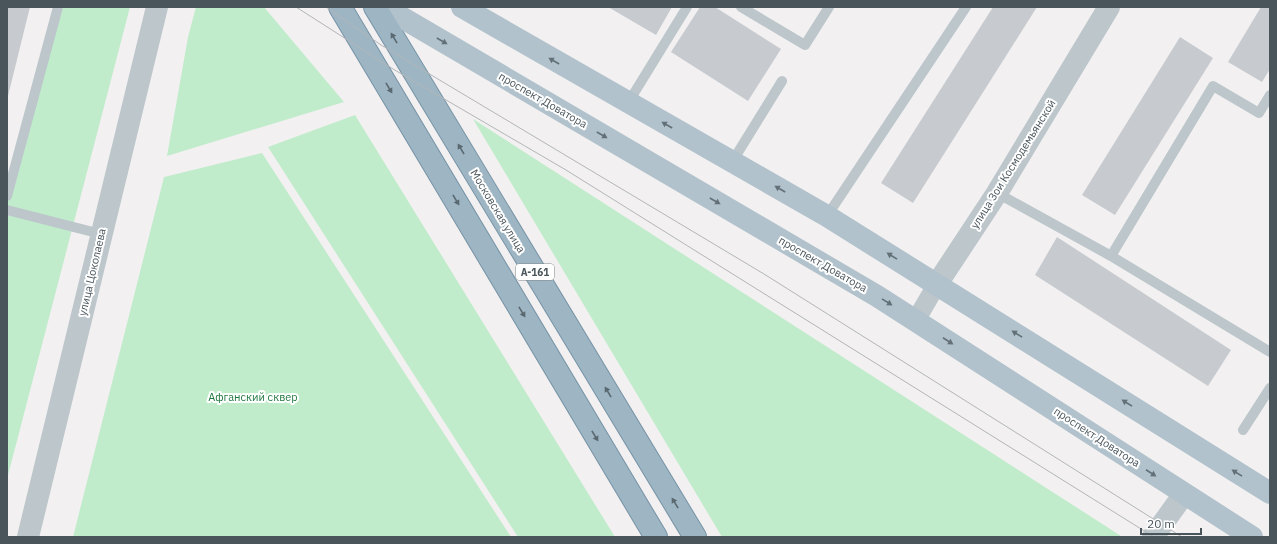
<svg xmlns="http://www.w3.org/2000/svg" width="1277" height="544" font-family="'IBM Plex Sans',sans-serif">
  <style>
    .green { fill: #c1eccc }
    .building { fill: #c7cbcf }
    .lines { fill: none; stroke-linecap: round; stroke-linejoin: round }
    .trunk-casing { stroke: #7693a6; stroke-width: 24 }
    .service { stroke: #bcc6cb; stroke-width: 10 }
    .minor { stroke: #bcc6cb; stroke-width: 19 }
    .tertiary { stroke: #bcc6cb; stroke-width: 22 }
    .primary { stroke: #b1c2cc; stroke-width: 22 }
    .trunk { stroke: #9eb5c3; stroke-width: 22 }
    .tram { stroke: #b2b6b9; stroke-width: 1 }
    .oneway { fill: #5a6870 }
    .oneway2 { fill: #637077 }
    .labels { text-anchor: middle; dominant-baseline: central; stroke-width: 4; stroke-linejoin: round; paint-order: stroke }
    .shield { fill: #fff; stroke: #80888c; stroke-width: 1 }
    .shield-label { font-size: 10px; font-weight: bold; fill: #49555b }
    .street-label { font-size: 11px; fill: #49555b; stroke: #fff }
    .park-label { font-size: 11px; fill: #1e783f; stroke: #fff }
  </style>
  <rect width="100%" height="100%" fill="#f2f0f0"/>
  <path class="green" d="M56 7H130L7 479V205Z
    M196 7H264L344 102 167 156 188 37Z
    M355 115 615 537H518L268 147Z
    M473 119 1121 536 722 537Z
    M262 153 511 537H73L164 177Z"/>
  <path class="building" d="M7 7H30L8 96H7Z
    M608 7H672L656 35Z
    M700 7H715L781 49 748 101 671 52Z
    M993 7H1037L913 203 881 183Z
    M1261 7H1270V69L1262 82 1228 62Z
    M1180 37 1213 58 1115 215 1082 195Z
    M1057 237 1231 350 1208 386 1035 275Z"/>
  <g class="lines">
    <g class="trunk-casing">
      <path id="trunk" d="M340 7 656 537
        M375 7 695 537"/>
    </g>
    <path class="service" d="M741 7 805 45 829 7
      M628 103 687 7
      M732 162 782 81
      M997 193 1111 256 1213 86 1259 113 1270 95
      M7 196 58 7
      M7 210 101 234
      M827 216 966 7
      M1111 256 1270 352
      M1243 430 1270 388"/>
    <path class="minor" d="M916 320 937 284"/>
    <path class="tertiary" d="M937 284 997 193 1109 7
      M28 537 157 7
      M1153 537 1184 494"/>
    <path class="primary" d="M384 7 877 296 1252 537
      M462 7 827 216 1270 493"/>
    <use href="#trunk" class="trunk"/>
    <path class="tram" d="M296 7 393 69 566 170 1154 537
      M326 7 381 45 764 274 1182 537"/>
  </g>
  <defs><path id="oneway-solid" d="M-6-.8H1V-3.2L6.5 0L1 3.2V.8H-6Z"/></defs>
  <g class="oneway">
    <use href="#oneway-solid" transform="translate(394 38) rotate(-121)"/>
    <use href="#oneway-solid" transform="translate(389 88) rotate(59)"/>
    <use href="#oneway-solid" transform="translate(461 149) rotate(-121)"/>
    <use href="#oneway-solid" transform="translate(456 200) rotate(59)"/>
    <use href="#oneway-solid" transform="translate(522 312) rotate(59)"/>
    <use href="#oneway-solid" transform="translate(608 392) rotate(-121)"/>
    <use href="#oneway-solid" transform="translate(595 436) rotate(59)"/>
    <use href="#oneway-solid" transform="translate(675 503) rotate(-121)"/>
  </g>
  <g class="oneway2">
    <use href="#oneway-solid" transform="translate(442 41) rotate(30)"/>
    <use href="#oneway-solid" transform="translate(554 61) rotate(-150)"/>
    <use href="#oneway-solid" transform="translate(667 125) rotate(-150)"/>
    <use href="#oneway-solid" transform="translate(602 135) rotate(30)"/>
    <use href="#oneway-solid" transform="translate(780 189) rotate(-150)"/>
    <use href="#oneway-solid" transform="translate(715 201) rotate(30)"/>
    <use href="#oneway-solid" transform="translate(892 256) rotate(-148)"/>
    <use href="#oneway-solid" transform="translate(887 302) rotate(32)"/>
    <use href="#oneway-solid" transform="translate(1017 334) rotate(-148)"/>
    <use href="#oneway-solid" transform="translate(948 341) rotate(33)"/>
    <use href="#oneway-solid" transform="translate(1127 403) rotate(-148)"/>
    <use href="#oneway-solid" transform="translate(1151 473) rotate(33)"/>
    <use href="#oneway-solid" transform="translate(1237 473) rotate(-148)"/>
  </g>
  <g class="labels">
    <rect class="shield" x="516" y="264" width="38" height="16" rx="3"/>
    <g class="shield-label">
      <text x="535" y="272">А-161</text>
    </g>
    <g class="street-label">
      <text transform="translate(543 100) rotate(30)">проспект Доватора</text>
      <text transform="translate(1013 164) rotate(-58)">улица Зои Космодемьянской</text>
      <text transform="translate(498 211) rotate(59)">Московская улица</text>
      <text transform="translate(823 264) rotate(30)">проспект Доватора</text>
      <text transform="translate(92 272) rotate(-77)">улица Цоколаева</text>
      <text transform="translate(1097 437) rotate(33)">проспект Доватора</text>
    </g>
    <g class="park-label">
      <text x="253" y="397">Афганский сквер</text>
    </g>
  </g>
  <rect width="1277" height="544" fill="none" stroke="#49555b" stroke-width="16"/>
  <path d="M1141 528v6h60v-6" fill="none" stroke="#49555b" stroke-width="2"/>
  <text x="1147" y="528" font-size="12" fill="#49555b" stroke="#ffffff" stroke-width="3" paint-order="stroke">20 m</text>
</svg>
